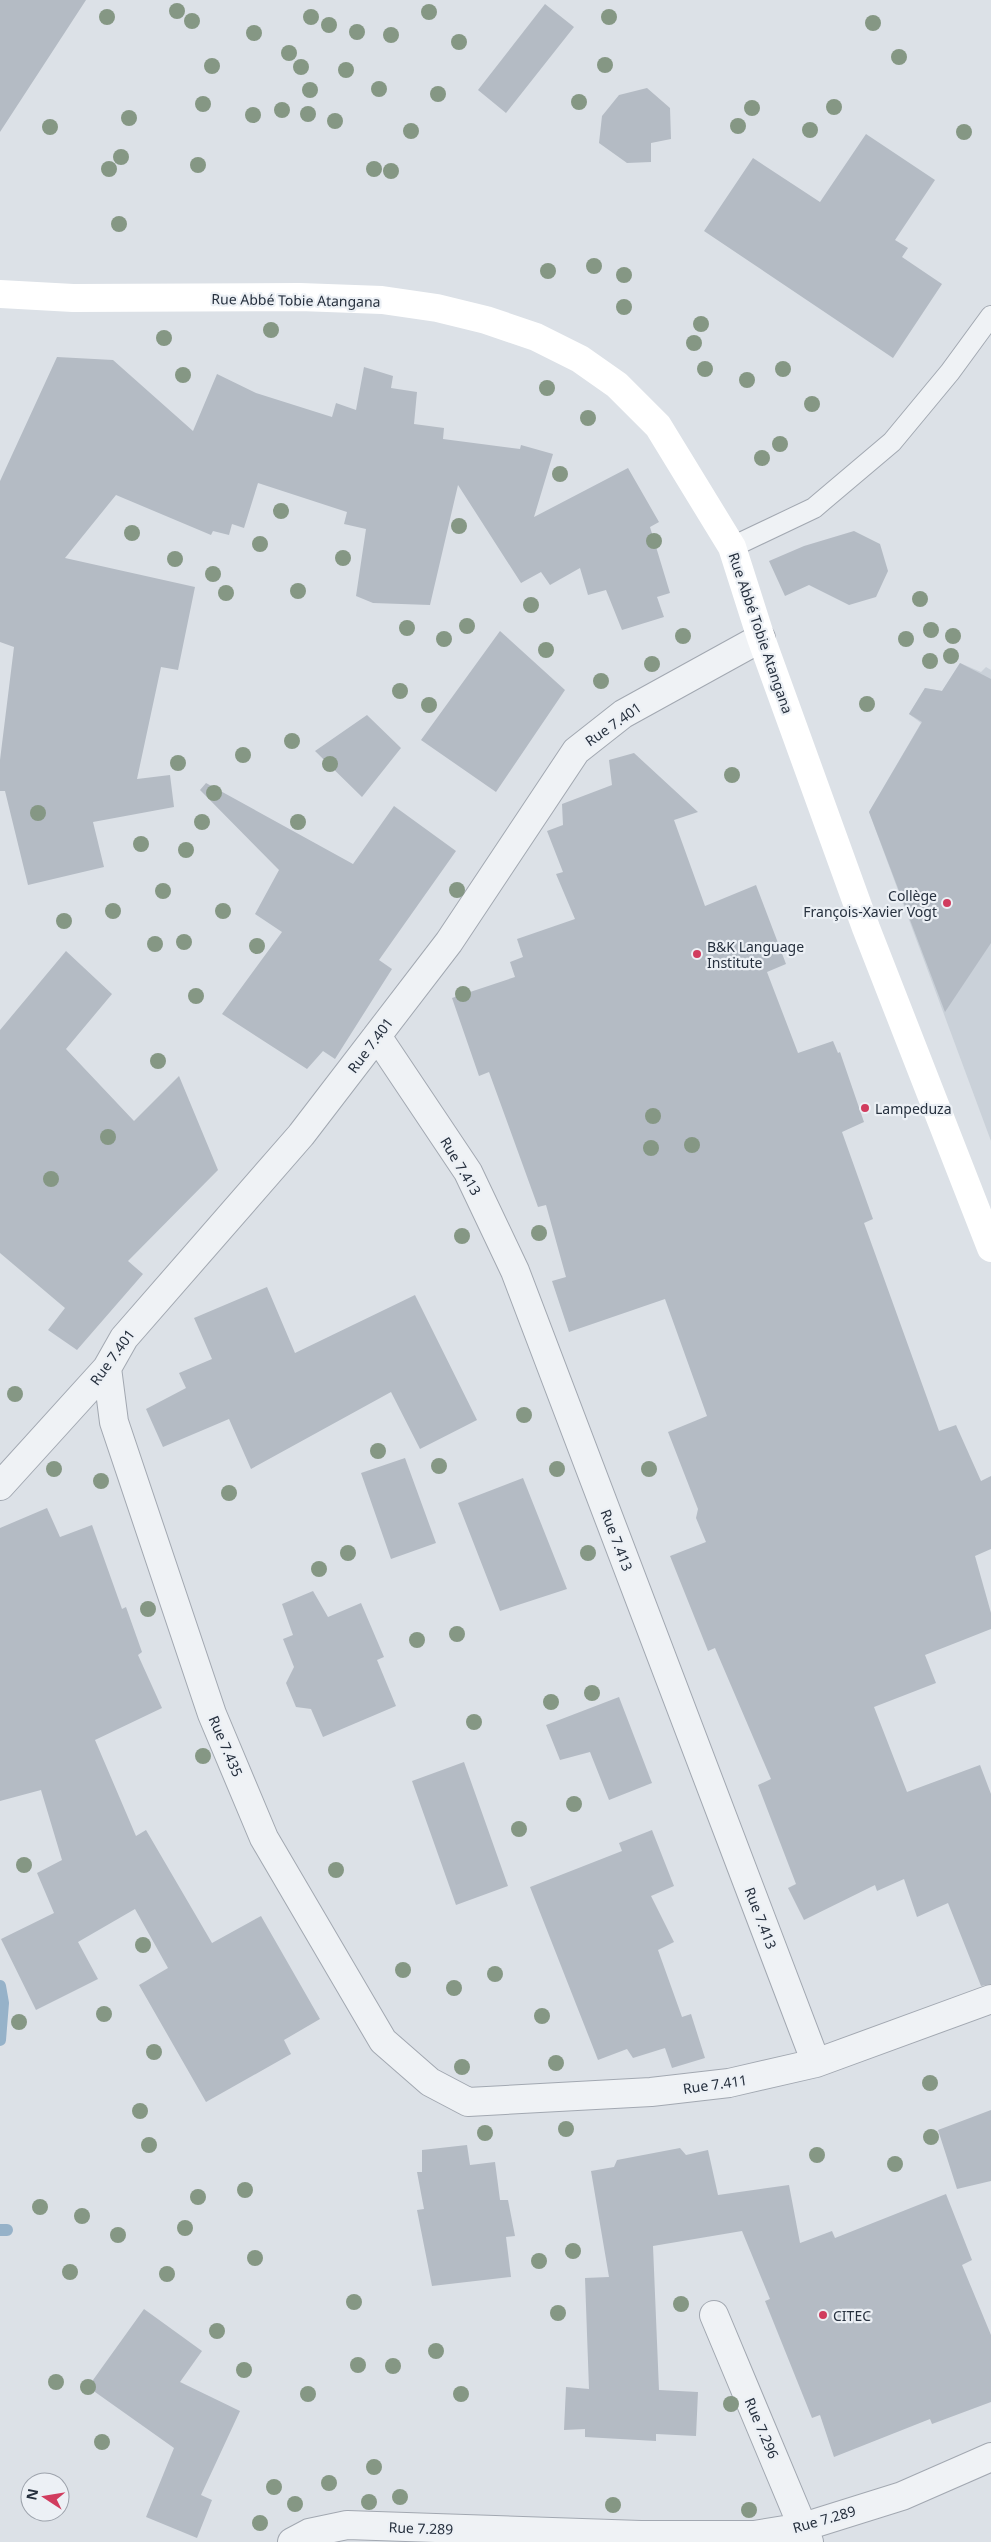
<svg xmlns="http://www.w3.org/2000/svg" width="991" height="2542" font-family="'Noto Sans',sans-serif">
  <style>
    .built { fill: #cad1d9 }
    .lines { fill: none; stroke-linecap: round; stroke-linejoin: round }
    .stream { stroke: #96b2c9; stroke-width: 12 }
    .building { fill: #b4bbc4 }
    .lane-casing { stroke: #a2a8b1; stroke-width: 22 }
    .street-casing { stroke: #a2a8b1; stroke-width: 30 }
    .lane { stroke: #eff2f5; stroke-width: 20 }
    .street { stroke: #eff2f5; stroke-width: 28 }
    .secondary { stroke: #fff; stroke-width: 28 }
    .tree { fill: #859784 }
    .poi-dot { fill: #d13c5e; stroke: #ecf0f5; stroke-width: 2 }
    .labels { text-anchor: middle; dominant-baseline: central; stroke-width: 4.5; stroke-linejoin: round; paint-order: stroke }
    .street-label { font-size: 14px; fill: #26303e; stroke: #ecf0f5 }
    .poi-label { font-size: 14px; fill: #26303e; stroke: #ecf0f5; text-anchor: start }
  </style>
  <rect width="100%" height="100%" fill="#dce1e7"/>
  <path class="built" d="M960 663 981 672 986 667 991 670V1141L869 812 921 723 909 714 925 688 942 691Z"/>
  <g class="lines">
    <path class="stream" d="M0 1986 3 2003 0 2040
      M0 2230H7"/>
  </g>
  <path class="building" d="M0 0H86L0 132Z
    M545 4 574 27 506 113 478 90Z
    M647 88 670 108 671 139 651 143V162L627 163 599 143 602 116 619 95Z
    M866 134 935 180 895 240 908 248 902 257 942 284 893 358 704 231 753 158 820 202Z
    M57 357 113 360 193 431 217 374 256 393 332 417 336 403 356 410 364 367 393 376 391 388 417 392 414 424 444 428 443 439 520 449 521 445 553 454 534 517 628 468 659 522 650 527 670 593 657 597 664 617 622 630 606 590 588 595 580 568 550 585 541 572 521 583 458 485 430 605 373 603 356 596 366 529 344 524 347 512 258 483 244 528 232 524 229 535 213 531 211 535 116 495 65 558 195 587 178 670 161 667 137 779 170 775 174 807 93 822 104 867 28 885 5 791H0V760L14 647 0 642V481Z
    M854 531 880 544 888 571 876 597 849 605 809 585 785 596 769 561 804 546Z
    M500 631 565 690 496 792 421 740Z
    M960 663 991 679V943L945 1012 869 812 922 722 909 714 925 688 942 691Z
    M367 715 401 748 362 797 315 751Z
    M634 753 698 812 674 820 705 906 756 885 786 964 767 972 798 1053 833 1041 838 1053 840 1052 864 1122 842 1132 873 1219 864 1223 939 1431 956 1425 981 1481 991 1476V1549L975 1556 991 1613V1629L925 1655 936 1683 874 1707 907 1792 980 1765 991 1794V1984L981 1986 948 1903 917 1917 904 1879 877 1891 875 1885 804 1920 788 1888 796 1884 758 1785 771 1779 715 1648 708 1651 670 1556 706 1542 696 1518 698 1509 668 1432 707 1416 665 1299 569 1332 552 1281 566 1277 546 1205 538 1207 489 1072 479 1076 452 998 515 977 510 962 523 957 517 939 575 919 556 874 563 872 547 831 563 825 562 804 612 785 609 760Z
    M206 783 353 864 394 806 456 851 379 960 392 969 335 1059 323 1051 307 1069 222 1014 282 932 255 914 279 870 200 790Z
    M66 951 112 994 66 1049 134 1121 179 1076 218 1170 128 1261 143 1274 77 1350 48 1330 65 1308 0 1253V1030Z
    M267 1287 295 1353 415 1295 477 1420 420 1449 391 1392 251 1469 229 1419 163 1447 146 1409 186 1388 179 1373 212 1359 194 1318Z
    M405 1458 436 1543 391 1559 361 1473Z
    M523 1478 567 1589 500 1611 458 1503Z
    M47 1508 60 1537 92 1525 122 1609 126 1607 142 1652 138 1655 162 1708 95 1740 136 1836 146 1830 212 1943 261 1916 320 2019 284 2040 291 2054 206 2102 139 1985 168 1968 135 1909 78 1942 98 1979 36 2010 1 1939 54 1913 37 1873 62 1860 41 1790 0 1801V1528Z
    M313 1591 328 1617 361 1603 384 1657 377 1660 396 1706 323 1737 311 1709 296 1707 286 1683 294 1667 283 1639 293 1635 282 1604Z
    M619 1697 652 1783 609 1800 590 1752 560 1760 546 1725Z
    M464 1762 508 1886 456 1905 412 1781Z
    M652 1830 674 1886 651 1896 674 1942 658 1950 682 2017 691 2014 705 2058 672 2068 665 2048 633 2058 627 2049 598 2060 530 1887 622 1851 619 1843Z
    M991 2110V2181L957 2189 938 2130Z
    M467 2145 470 2165 495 2162 500 2200H508L515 2236 506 2237 511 2277 432 2286 417 2210 424 2209 417 2172H422V2150Z
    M680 2148 686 2155 708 2150 718 2195 789 2185 800 2243 832 2231 835 2238 946 2194 972 2260 962 2265 991 2335V2402L932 2424 930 2419 834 2457 820 2415 812 2418 765 2301 770 2299 742 2231 653 2246 659 2390 698 2392 696 2436 656 2434V2441L585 2437V2429L564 2430 566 2387 589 2389 585 2278 609 2277 591 2171 614 2167 617 2160Z
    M144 2309 202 2351 180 2382 240 2411 201 2495 212 2500 197 2538 146 2517 174 2448 88 2387Z"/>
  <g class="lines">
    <g class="lane-casing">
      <path id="lane" d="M732 547 814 508 892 442 950 372 991 316"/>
    </g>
    <g class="street-casing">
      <path id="street" d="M377 1036 468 1172 515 1271 816 2063
        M107 1368 114 1422 212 1714 264 1838 383 2041 430 2082 468 2102 651 2092 729 2083 816 2063 991 1999
        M0 1486 107 1368 124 1338 301 1135 449 942 576 751 623 714 761 638
        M714 2315 809 2542
        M292 2542 309 2533 347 2525 641 2535H754L803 2527 902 2496 991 2457"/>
    </g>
    <use href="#lane" class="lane"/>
    <use href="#street" class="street"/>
    <path class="secondary" d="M0 294 73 298 300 297 382 300 437 308 486 320 536 337 580 359 617 385 658 426 732 547 761 638 866 928 991 1248"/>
  </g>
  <g class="tree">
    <circle cx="177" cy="11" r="8"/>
    <circle cx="429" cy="12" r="8"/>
    <circle cx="107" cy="17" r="8"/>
    <circle cx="311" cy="17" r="8"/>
    <circle cx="609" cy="17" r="8"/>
    <circle cx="192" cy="21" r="8"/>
    <circle cx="873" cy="23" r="8"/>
    <circle cx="329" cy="25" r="8"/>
    <circle cx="357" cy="32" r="8"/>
    <circle cx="254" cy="33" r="8"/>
    <circle cx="391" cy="35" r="8"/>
    <circle cx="459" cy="42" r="8"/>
    <circle cx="289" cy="53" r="8"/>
    <circle cx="899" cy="57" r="8"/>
    <circle cx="605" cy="65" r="8"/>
    <circle cx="212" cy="66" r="8"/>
    <circle cx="301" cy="67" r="8"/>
    <circle cx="346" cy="70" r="8"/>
    <circle cx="379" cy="89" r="8"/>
    <circle cx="310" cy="90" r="8"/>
    <circle cx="438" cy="94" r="8"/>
    <circle cx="579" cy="102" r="8"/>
    <circle cx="203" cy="104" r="8"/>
    <circle cx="834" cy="107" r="8"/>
    <circle cx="752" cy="108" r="8"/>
    <circle cx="282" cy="110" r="8"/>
    <circle cx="308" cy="114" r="8"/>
    <circle cx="253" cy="115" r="8"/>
    <circle cx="129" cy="118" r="8"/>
    <circle cx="335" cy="121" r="8"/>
    <circle cx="738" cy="126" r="8"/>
    <circle cx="50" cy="127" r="8"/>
    <circle cx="810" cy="130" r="8"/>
    <circle cx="411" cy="131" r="8"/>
    <circle cx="964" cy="132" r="8"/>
    <circle cx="121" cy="157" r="8"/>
    <circle cx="198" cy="165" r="8"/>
    <circle cx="109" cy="169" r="8"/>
    <circle cx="374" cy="169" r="8"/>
    <circle cx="391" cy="171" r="8"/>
    <circle cx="119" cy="224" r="8"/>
    <circle cx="594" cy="266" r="8"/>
    <circle cx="548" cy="271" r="8"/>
    <circle cx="624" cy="275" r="8"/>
    <circle cx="624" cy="307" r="8"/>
    <circle cx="701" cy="324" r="8"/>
    <circle cx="271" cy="330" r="8"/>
    <circle cx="164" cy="338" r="8"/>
    <circle cx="694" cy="343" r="8"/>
    <circle cx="705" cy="369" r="8"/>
    <circle cx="783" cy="369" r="8"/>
    <circle cx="183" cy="375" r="8"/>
    <circle cx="747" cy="380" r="8"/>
    <circle cx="547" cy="388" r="8"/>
    <circle cx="812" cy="404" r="8"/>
    <circle cx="588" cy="418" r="8"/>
    <circle cx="780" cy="444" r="8"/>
    <circle cx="762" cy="458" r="8"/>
    <circle cx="560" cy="474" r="8"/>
    <circle cx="281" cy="511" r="8"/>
    <circle cx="459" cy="526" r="8"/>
    <circle cx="132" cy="533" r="8"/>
    <circle cx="654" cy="541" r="8"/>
    <circle cx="260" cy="544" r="8"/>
    <circle cx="343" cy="558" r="8"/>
    <circle cx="175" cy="559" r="8"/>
    <circle cx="213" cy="574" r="8"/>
    <circle cx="298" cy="591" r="8"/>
    <circle cx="226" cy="593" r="8"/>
    <circle cx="920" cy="599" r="8"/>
    <circle cx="531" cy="605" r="8"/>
    <circle cx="467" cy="626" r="8"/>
    <circle cx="407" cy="628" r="8"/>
    <circle cx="931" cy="630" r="8"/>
    <circle cx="683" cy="636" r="8"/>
    <circle cx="953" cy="636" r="8"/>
    <circle cx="444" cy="639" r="8"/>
    <circle cx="906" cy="639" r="8"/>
    <circle cx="546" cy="650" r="8"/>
    <circle cx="951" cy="656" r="8"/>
    <circle cx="930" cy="661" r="8"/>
    <circle cx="652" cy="664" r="8"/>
    <circle cx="601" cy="681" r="8"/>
    <circle cx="400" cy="691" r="8"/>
    <circle cx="867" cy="704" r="8"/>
    <circle cx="429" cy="705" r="8"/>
    <circle cx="292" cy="741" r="8"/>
    <circle cx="243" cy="755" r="8"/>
    <circle cx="178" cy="763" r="8"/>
    <circle cx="330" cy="764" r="8"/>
    <circle cx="732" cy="775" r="8"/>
    <circle cx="214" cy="793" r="8"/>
    <circle cx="38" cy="813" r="8"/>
    <circle cx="202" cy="822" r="8"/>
    <circle cx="298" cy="822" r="8"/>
    <circle cx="141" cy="844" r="8"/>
    <circle cx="186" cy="850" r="8"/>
    <circle cx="457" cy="890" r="8"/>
    <circle cx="163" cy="891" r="8"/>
    <circle cx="113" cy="911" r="8"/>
    <circle cx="223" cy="911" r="8"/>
    <circle cx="64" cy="921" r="8"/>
    <circle cx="184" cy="942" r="8"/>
    <circle cx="155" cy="944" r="8"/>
    <circle cx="257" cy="946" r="8"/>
    <circle cx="463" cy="994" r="8"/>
    <circle cx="196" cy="996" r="8"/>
    <circle cx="158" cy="1061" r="8"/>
    <circle cx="653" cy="1116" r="8"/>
    <circle cx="108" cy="1137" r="8"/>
    <circle cx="692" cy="1145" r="8"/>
    <circle cx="651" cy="1148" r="8"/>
    <circle cx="51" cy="1179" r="8"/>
    <circle cx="539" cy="1233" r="8"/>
    <circle cx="462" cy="1236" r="8"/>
    <circle cx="15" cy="1394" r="8"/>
    <circle cx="524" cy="1415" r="8"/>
    <circle cx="378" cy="1451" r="8"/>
    <circle cx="439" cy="1466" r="8"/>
    <circle cx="54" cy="1469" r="8"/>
    <circle cx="557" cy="1469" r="8"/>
    <circle cx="649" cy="1469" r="8"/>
    <circle cx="101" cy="1481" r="8"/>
    <circle cx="229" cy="1493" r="8"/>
    <circle cx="348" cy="1553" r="8"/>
    <circle cx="588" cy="1553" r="8"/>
    <circle cx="319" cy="1569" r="8"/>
    <circle cx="148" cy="1609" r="8"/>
    <circle cx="457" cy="1634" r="8"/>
    <circle cx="417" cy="1640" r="8"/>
    <circle cx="592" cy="1693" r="8"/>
    <circle cx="551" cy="1702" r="8"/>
    <circle cx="474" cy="1722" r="8"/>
    <circle cx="203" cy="1756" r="8"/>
    <circle cx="574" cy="1804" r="8"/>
    <circle cx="519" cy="1829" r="8"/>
    <circle cx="24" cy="1865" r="8"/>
    <circle cx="336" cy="1870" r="8"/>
    <circle cx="143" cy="1945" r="8"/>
    <circle cx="403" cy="1970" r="8"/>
    <circle cx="495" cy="1974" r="8"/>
    <circle cx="454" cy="1988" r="8"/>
    <circle cx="104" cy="2014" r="8"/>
    <circle cx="542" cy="2016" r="8"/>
    <circle cx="19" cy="2022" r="8"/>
    <circle cx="154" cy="2052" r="8"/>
    <circle cx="556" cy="2063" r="8"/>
    <circle cx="462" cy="2067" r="8"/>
    <circle cx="930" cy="2083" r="8"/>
    <circle cx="140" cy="2111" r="8"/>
    <circle cx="566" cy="2129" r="8"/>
    <circle cx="485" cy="2133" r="8"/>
    <circle cx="931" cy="2137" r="8"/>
    <circle cx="149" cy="2145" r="8"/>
    <circle cx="817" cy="2155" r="8"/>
    <circle cx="895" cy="2164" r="8"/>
    <circle cx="245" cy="2190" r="8"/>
    <circle cx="198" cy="2197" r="8"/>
    <circle cx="40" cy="2207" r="8"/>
    <circle cx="82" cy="2216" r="8"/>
    <circle cx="185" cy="2228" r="8"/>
    <circle cx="118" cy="2235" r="8"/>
    <circle cx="573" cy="2251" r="8"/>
    <circle cx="255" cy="2258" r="8"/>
    <circle cx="539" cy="2261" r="8"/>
    <circle cx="70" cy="2272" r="8"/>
    <circle cx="167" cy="2274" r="8"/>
    <circle cx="354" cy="2302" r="8"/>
    <circle cx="681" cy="2304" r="8"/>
    <circle cx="558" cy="2313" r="8"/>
    <circle cx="217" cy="2331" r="8"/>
    <circle cx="436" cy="2351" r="8"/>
    <circle cx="358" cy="2365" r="8"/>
    <circle cx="393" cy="2366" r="8"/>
    <circle cx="244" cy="2370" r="8"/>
    <circle cx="56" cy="2382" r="8"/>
    <circle cx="88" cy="2387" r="8"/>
    <circle cx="308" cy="2394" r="8"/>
    <circle cx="461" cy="2394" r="8"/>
    <circle cx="731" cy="2404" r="8"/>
    <circle cx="102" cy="2442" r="8"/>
    <circle cx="374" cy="2467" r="8"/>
    <circle cx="329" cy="2483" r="8"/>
    <circle cx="274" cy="2487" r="8"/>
    <circle cx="400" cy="2497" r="8"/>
    <circle cx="369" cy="2502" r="8"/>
    <circle cx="295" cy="2504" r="8"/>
    <circle cx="613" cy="2505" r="8"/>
    <circle cx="749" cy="2510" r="8"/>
    <circle cx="260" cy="2523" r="8"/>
  </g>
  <g class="poi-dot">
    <circle cx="947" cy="903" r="5"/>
    <circle cx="697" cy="954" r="5"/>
    <circle cx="865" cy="1108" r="5"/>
    <circle cx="823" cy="2315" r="5"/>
  </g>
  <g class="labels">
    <g class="street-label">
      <text transform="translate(296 300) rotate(1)">Rue Abbé Tobie Atangana</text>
      <text transform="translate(761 633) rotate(71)">Rue Abbé Tobie Atangana</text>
      <text transform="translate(613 724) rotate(-35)">Rue 7.401</text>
      <text transform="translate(370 1045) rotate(-53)">Rue 7.401</text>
      <text transform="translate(461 1166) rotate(59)">Rue 7.413</text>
      <text transform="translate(112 1357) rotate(-54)">Rue 7.401</text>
      <text transform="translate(617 1540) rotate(69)">Rue 7.413</text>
      <text transform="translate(226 1746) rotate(67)">Rue 7.435</text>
      <text transform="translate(761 1918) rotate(69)">Rue 7.413</text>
      <text transform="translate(715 2084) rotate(-8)">Rue 7.411</text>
      <text transform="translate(762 2428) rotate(67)">Rue 7.296</text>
      <text transform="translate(824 2519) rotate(-16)">Rue 7.289</text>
      <text transform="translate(421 2528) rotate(2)">Rue 7.289</text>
    </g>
    <g class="poi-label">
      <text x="937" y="895" text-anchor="end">Collège<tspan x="937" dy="16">François-Xavier Vogt</tspan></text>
      <text x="707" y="946">B&amp;K Language<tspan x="707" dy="16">Institute</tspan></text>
      <text x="875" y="1108">Lampeduza</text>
      <text x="833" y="2315">CITEC</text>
    </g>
  </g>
  <g transform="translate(45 2497) rotate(282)"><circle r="24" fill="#ecf0f5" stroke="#9da3ac"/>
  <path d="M0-4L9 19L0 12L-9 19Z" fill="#d13c5e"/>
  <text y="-8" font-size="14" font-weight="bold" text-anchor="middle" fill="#26303e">N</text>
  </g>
</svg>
